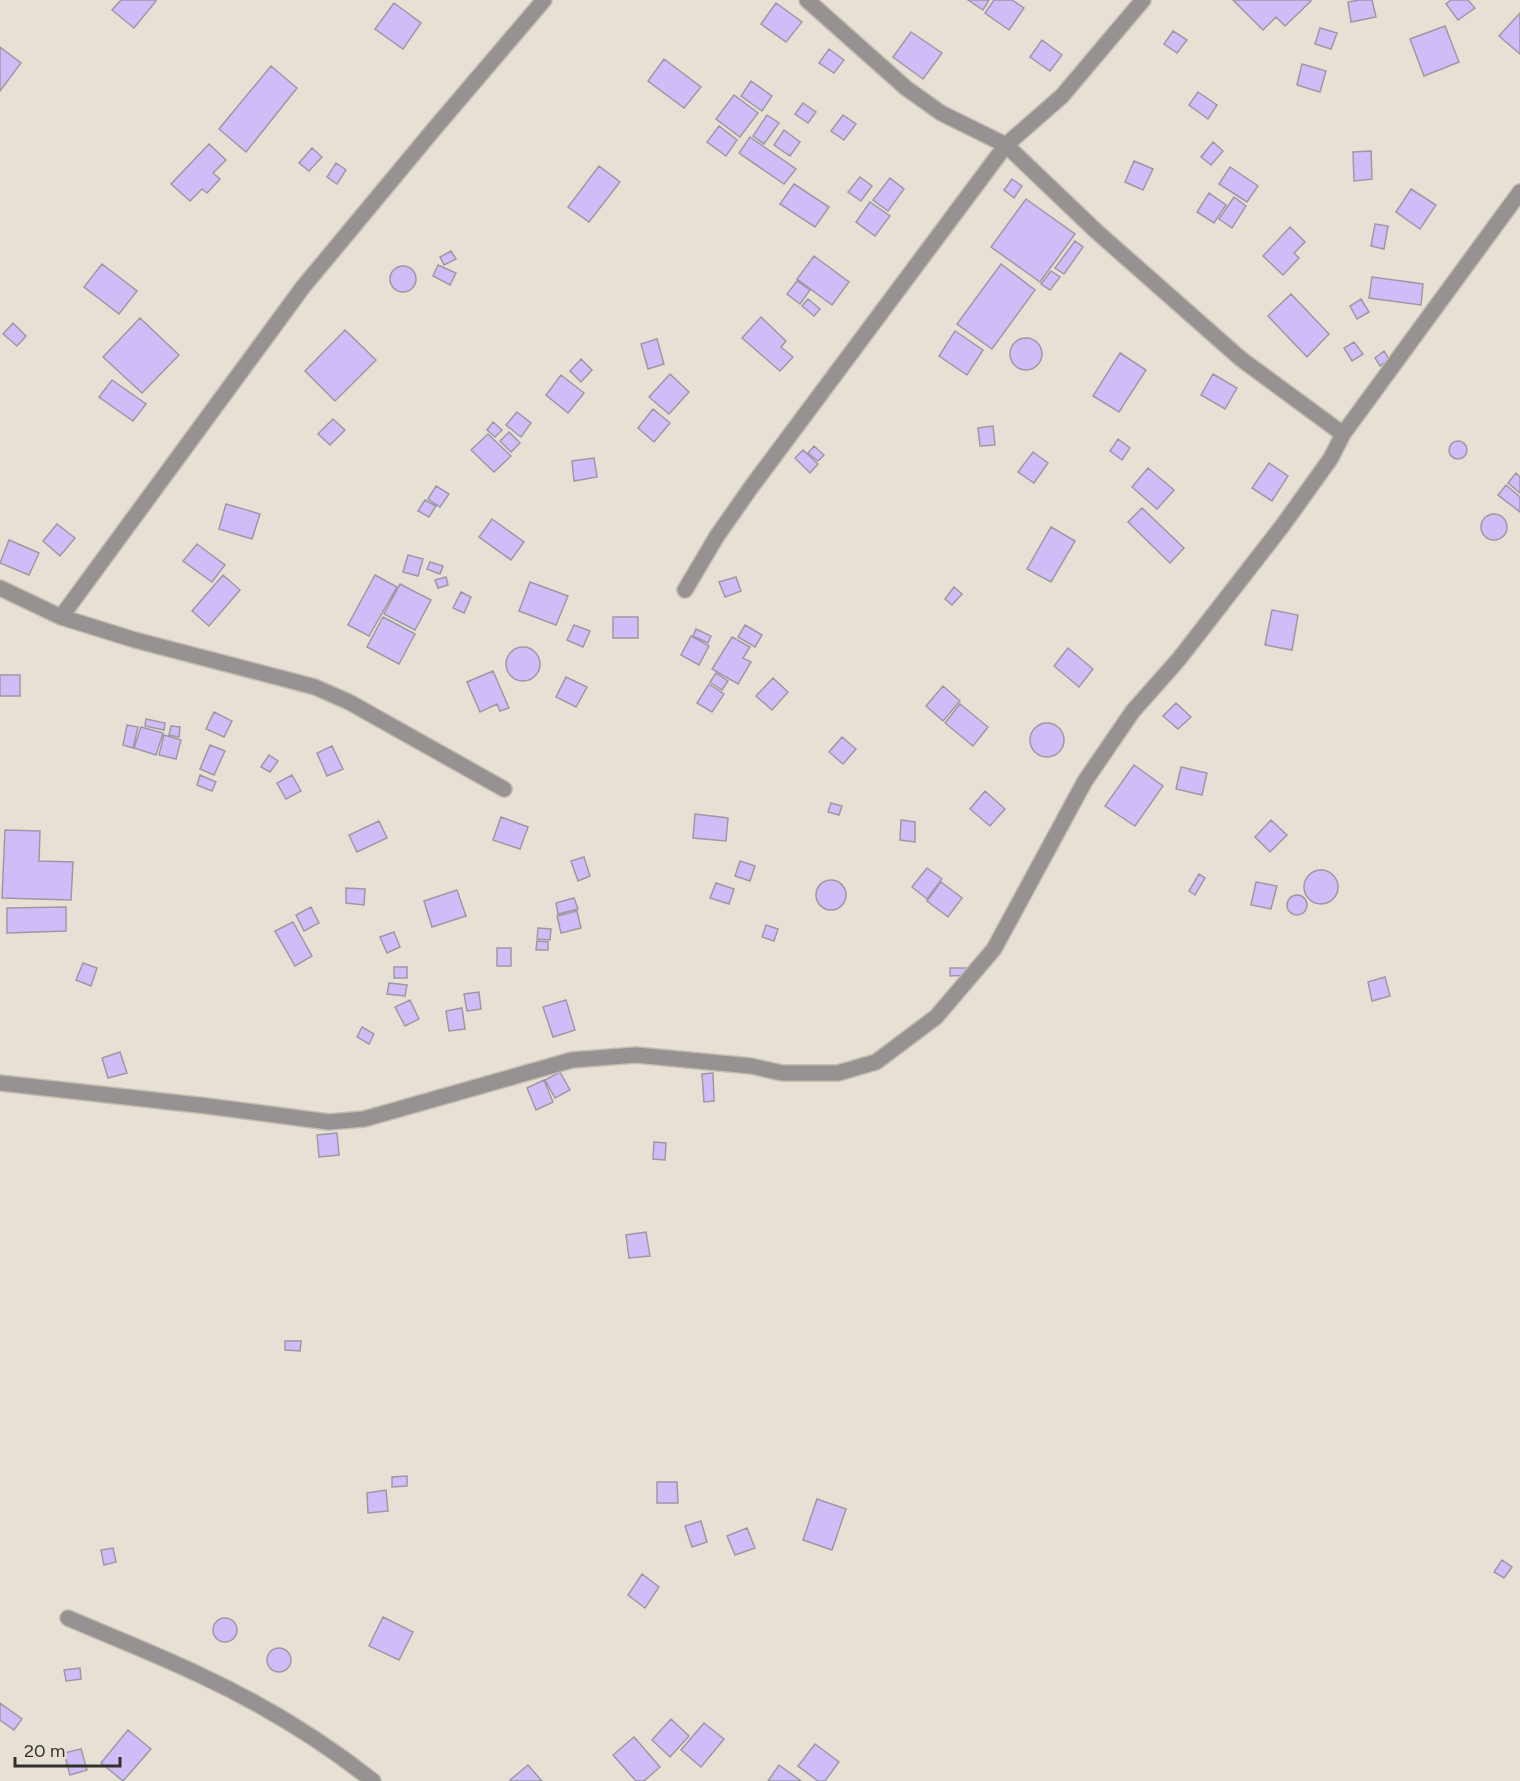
<svg xmlns="http://www.w3.org/2000/svg" width="1520" height="1781" font-family="Figtree,sans-serif">
  <style>
    .building { fill: #d0bdf8; stroke: #9c99a5; stroke-width: 1.5 }
    .lines { fill: none; stroke-linecap: round; stroke-linejoin: round }
    .street-casing { stroke: #c2beb2; stroke-width: 18 }
    .street { stroke: #989192; stroke-width: 15 }
  </style>
  <rect width="100%" height="100%" fill="#e6e1d4"/>
  <path class="building" d="M121 0H155L156 1 134 28 112 10Z
    M968 0H989L983 10Z
    M994 0H1012L1024 8 1009 30 985 13Z
    M1233 0H1310L1311 1 1285 26 1276 17 1263 30Z
    M1359 0H1372L1376 17 1351 22 1348 2Z
    M1451 0H1468L1475 8 1458 20 1446 4Z
    M394 3 421 23 403 49 375 29Z
    M776 3 802 22 786 42 761 24Z
    M1520 13V54L1499 36Z
    M1445 26 1459 62 1424 76 1410 39Z
    M1320 28 1337 33 1331 49 1315 44Z
    M1173 31 1187 40 1177 53 1164 44Z
    M911 32 942 53 923 79 893 57Z
    M1042 40 1062 55 1050 71 1030 57Z
    M0 47 21 63 0 91Z
    M829 49 844 60 834 73 819 63Z
    M664 59 701 87 684 108 648 81Z
    M1302 64 1326 71 1320 92 1297 85Z
    M271 66 297 88 246 152 219 129Z
    M751 81 772 96 762 111 741 96Z
    M1198 92 1217 105 1208 119 1189 105Z
    M734 95 758 113 740 137 716 119Z
    M803 103 816 112 808 123 795 114Z
    M767 115 779 123 764 144 753 136Z
    M843 115 856 124 844 140 831 131Z
    M719 126 737 140 726 156 707 142Z
    M784 130 800 142 790 156 774 145Z
    M750 137 796 169 784 184 739 153Z
    M1213 142 1223 151 1211 165 1201 157Z
    M209 144 226 160 213 173 220 179 207 193 202 189 190 201 171 184Z
    M312 148 322 157 309 171 299 163Z
    M1371 151 1372 179 1354 181 1353 152Z
    M1134 161 1153 169 1143 190 1125 182Z
    M336 163 346 170 337 184 327 177Z
    M599 166 620 182 589 222 568 207Z
    M1230 167 1258 186 1247 202 1219 184Z
    M860 177 872 186 861 201 848 192Z
    M890 178 904 189 888 211 873 200Z
    M1012 179 1022 186 1014 198 1004 190Z
    M794 184 829 207 815 227 780 204Z
    M1411 189 1436 205 1420 229 1396 212Z
    M1209 193 1226 205 1214 223 1197 212Z
    M1234 197 1246 206 1232 228 1219 219Z
    M1026 199 1075 234 1040 282 991 247Z
    M870 202 890 216 875 236 856 222Z
    M1375 224 1388 226 1384 249 1371 246Z
    M1290 227 1305 242 1294 253 1299 258 1283 275 1263 256Z
    M1075 241 1083 247 1064 274 1055 268Z
    M451 251 456 259 444 265 440 257Z
    M814 256 849 282 832 305 797 279Z
    M102 264 137 291 119 314 84 287Z
    M1001 264 1035 290 992 349 957 324Z
    M438 265 456 273 450 285 433 276Z
    M390 279a13 13 0 1 1 26 0a13 13 0 1 1-26 0Z
    M1051 271 1060 277 1050 290 1041 284Z
    M1372 277 1423 284 1421 305 1369 298Z
    M797 281 810 290 800 304 787 294Z
    M1291 294 1329 334 1307 357 1268 316Z
    M808 299 820 309 814 316 802 306Z
    M1361 299 1369 312 1357 319 1350 306Z
    M761 317 786 341 781 347 793 357 780 371 742 338Z
    M140 318 179 355 142 393 103 357Z
    M13 323 26 336 17 346 3 334Z
    M345 330 376 360 335 401 305 371Z
    M955 331 983 350 967 375 939 356Z
    M1010 354a16 16 0 1 1 32 0a16 16 0 1 1-32 0Z
    M657 339 664 364 648 369 641 344Z
    M1354 342 1363 354 1352 361 1344 348Z
    M1384 351 1389 359 1380 366 1375 358Z
    M1120 353 1146 370 1119 412 1093 396Z
    M581 359 592 370 581 382 570 371Z
    M670 374 689 392 669 414 649 397Z
    M1213 374 1237 388 1225 409 1201 395Z
    M561 375 584 393 568 413 546 395Z
    M112 380 146 404 133 421 99 397Z
    M653 409 670 423 654 442 638 428Z
    M517 412 531 423 521 437 506 425Z
    M333 419 345 430 330 445 318 434Z
    M493 422 502 430 495 437 487 430Z
    M993 426 995 445 980 446 978 428Z
    M509 432 520 443 511 452 500 441Z
    M488 434 511 456 494 472 471 450Z
    M1118 439 1130 448 1122 460 1110 451Z
    M1449 450a9 9 0 1 1 18 0a9 9 0 1 1-18 0Z
    M814 446 824 455 818 461 808 453Z
    M803 450 818 464 810 473 795 458Z
    M1033 452 1048 463 1034 483 1018 472Z
    M594 458 597 477 574 481 572 461Z
    M1269 463 1288 476 1272 501 1252 488Z
    M1148 468 1174 490 1157 509 1132 487Z
    M1516 473 1520 477V493L1508 483Z
    M1506 485 1520 497V512L1498 495Z
    M436 486 449 494 440 507 428 499Z
    M425 500 436 506 429 517 418 511Z
    M226 504 260 514 252 539 219 529Z
    M1142 508 1184 548 1170 563 1128 522Z
    M1481 527a13 13 0 1 1 26 0a13 13 0 1 1-26 0Z
    M492 519 524 542 511 560 479 537Z
    M57 524 75 538 60 556 43 541Z
    M1051 527 1075 541 1051 582 1027 569Z
    M9 540 39 553 29 575 0 563Z
    M197 544 225 565 212 582 183 561Z
    M408 555 423 559 418 576 403 572Z
    M430 562 443 566 440 574 427 569Z
    M223 575 240 590 209 626 192 611Z
    M375 575 397 587 369 636 348 625Z
    M446 577 448 585 438 588 435 580Z
    M736 577 741 591 725 597 719 582Z
    M530 582 568 596 556 625 519 611Z
    M400 584 431 600 415 630 384 614Z
    M954 587 962 594 952 605 945 599Z
    M461 592 471 597 464 613 453 608Z
    M1272 610 1298 615 1292 650 1265 645Z
    M383 617 415 634 399 664 367 647Z
    M613 617H638V638H613Z
    M574 625 590 631 583 647 567 640Z
    M745 625 762 635 755 647 738 637Z
    M696 629 711 636 708 643 693 636Z
    M691 636 709 646 699 665 681 655Z
    M732 637 750 647 743 658 751 662 738 684 712 669Z
    M506 664a17 17 0 1 1 34 0a17 17 0 1 1-34 0Z
    M1068 648 1093 669 1079 687 1054 666Z
    M493 671 509 708 500 711 497 704 480 712 467 682Z
    M716 673 728 681 722 690 710 682Z
    M0 675H20V696H0Z
    M566 677 587 687 576 707 556 697Z
    M773 678 788 692 772 710 756 696Z
    M709 684 724 694 712 712 697 703Z
    M943 686 960 701 943 721 926 706Z
    M1176 703 1191 717 1178 729 1163 716Z
    M960 704 988 727 973 746 945 723Z
    M214 712 232 721 224 737 206 729Z
    M146 719 165 723 164 730 145 726Z
    M1030 740a17 17 0 1 1 34 0a17 17 0 1 1-34 0Z
    M127 725 138 727 133 748 123 745Z
    M171 726 180 727 179 737 169 735Z
    M141 727 163 733 156 755 134 748Z
    M164 735 181 740 176 759 159 755Z
    M842 737 856 749 843 764 829 752Z
    M210 745 225 751 214 775 200 769Z
    M332 746 343 769 327 776 317 753Z
    M269 755 278 761 270 772 261 767Z
    M1134 765 1163 786 1135 826 1105 806Z
    M1181 767 1207 773 1202 795 1176 789Z
    M200 775 216 782 212 791 197 785Z
    M292 775 301 791 286 799 277 783Z
    M985 791 1005 809 990 826 970 809Z
    M831 803 842 806 839 815 828 812Z
    M695 814 728 818 726 841 693 838Z
    M501 817 528 827 520 849 493 840Z
    M901 820 915 822V842L900 840Z
    M1271 820 1287 835 1270 852 1255 837Z
    M379 821 387 838 357 852 349 835Z
    M5 830 40 831 39 861 73 862 71 900 2 898Z
    M584 857 590 876 578 881 571 861Z
    M740 861 755 866 750 881 735 876Z
    M927 868 942 879 927 899 912 887Z
    M1304 887a17 17 0 1 1 34 0a17 17 0 1 1-34 0Z
    M1199 874 1205 878 1195 895 1189 891Z
    M816 895a15 15 0 1 1 30 0a15 15 0 1 1-30 0Z
    M941 882 962 898 948 917 927 901Z
    M1256 882 1277 886 1271 909 1251 905Z
    M716 883 734 889 729 904 710 898Z
    M346 888 365 889 364 905 346 903Z
    M457 890 466 916 432 927 424 901Z
    M1287 905a10 10 0 1 1 20 0a10 10 0 1 1-20 0Z
    M574 898 578 909 558 914 556 903Z
    M66 907V931L7 933V908Z
    M311 907 319 923 304 931 296 915Z
    M577 911 581 928 561 933 557 916Z
    M293 922 312 956 295 966 275 931Z
    M766 925 778 929 774 941 762 937Z
    M538 928 551 929 550 940 537 939Z
    M394 932 400 947 387 953 380 937Z
    M537 941 548 942V950H536Z
    M497 948H511V966H497Z
    M83 963 97 968 91 986 76 980Z
    M394 967H407V978H394Z
    M950 968H970L969 975 950 976Z
    M1385 977 1390 996 1372 1001 1368 982Z
    M389 983 407 985 405 996 387 994Z
    M479 992 481 1009 467 1011 464 994Z
    M410 1000 419 1019 405 1026 395 1007Z
    M566 1000 575 1030 553 1037 543 1007Z
    M462 1008 465 1029 449 1031 446 1011Z
    M362 1027 374 1034 369 1044 357 1037Z
    M120 1052 127 1073 108 1078 102 1058Z
    M560 1072 570 1090 555 1098 545 1080Z
    M713 1073 714 1101 704 1102 702 1074Z
    M544 1080 553 1102 536 1110 527 1088Z
    M337 1133 339 1155 319 1157 317 1135Z
    M654 1142 666 1143 665 1160 653 1159Z
    M646 1232 650 1256 629 1258 626 1235Z
    M285 1341H301L300 1351 285 1350Z
    M407 1476V1486L392 1487V1477Z
    M657 1482H677L678 1503H657Z
    M386 1490 388 1511 368 1513 367 1493Z
    M817 1499 846 1509 832 1550 803 1540Z
    M701 1521 707 1542 692 1547 685 1526Z
    M747 1528 755 1548 735 1555 727 1536Z
    M113 1548 116 1562 104 1565 101 1550Z
    M1502 1560 1512 1567 1504 1578 1494 1572Z
    M642 1574 659 1587 645 1608 628 1595Z
    M383 1617 413 1632 399 1660 369 1646Z
    M213 1630a12 12 0 1 1 24 0a12 12 0 1 1-24 0Z
    M267 1660a12 12 0 1 1 24 0a12 12 0 1 1-24 0Z
    M80 1668 81 1679 66 1681 64 1670Z
    M0 1703 22 1719 14 1730 0 1720Z
    M671 1719 689 1736 670 1757 652 1740Z
    M704 1723 724 1739 701 1767 681 1750Z
    M128 1730 151 1749 123 1781 101 1763Z
    M634 1737 660 1767 644 1781H636L613 1755Z
    M815 1744 839 1762 825 1781H818L798 1766Z
    M81 1749 87 1770 70 1775 64 1753Z
    M528 1765 542 1781H510V1780Z
    M779 1765 801 1781H768Z"/>
  <g class="lines">
    <g class="street-casing">
      <path id="street" d="M1143 0 1062 96 1006 145 1096 231 1241 359 1343 434
        M0 588 61 617 303 287 435 128 544 0
        M685 590 717 536 752 486 1006 145 941 113 906 88 807 0
        M61 617 135 640 315 687 349 702 504 789
        M0 1083 207 1106 329 1122 364 1119 572 1060 636 1055 751 1066 782 1073H838L876 1062 936 1017 994 949 1085 781 1133 711 1179 659 1283 525 1331 458 1343 434 1520 192
        M68 1618C112 1637 158 1655 202 1676 262 1704 321 1740 373 1781"/>
    </g>
    <use href="#street" class="street"/>
  </g>
  <path d="M15 1757v9h105v-9" fill="none" stroke="#32302b" stroke-width="3"/>
  <text x="24" y="1757" font-size="18" fill="#32302b" stroke="#e6e1d4" stroke-width="4.5" paint-order="stroke">20 m</text>
</svg>
